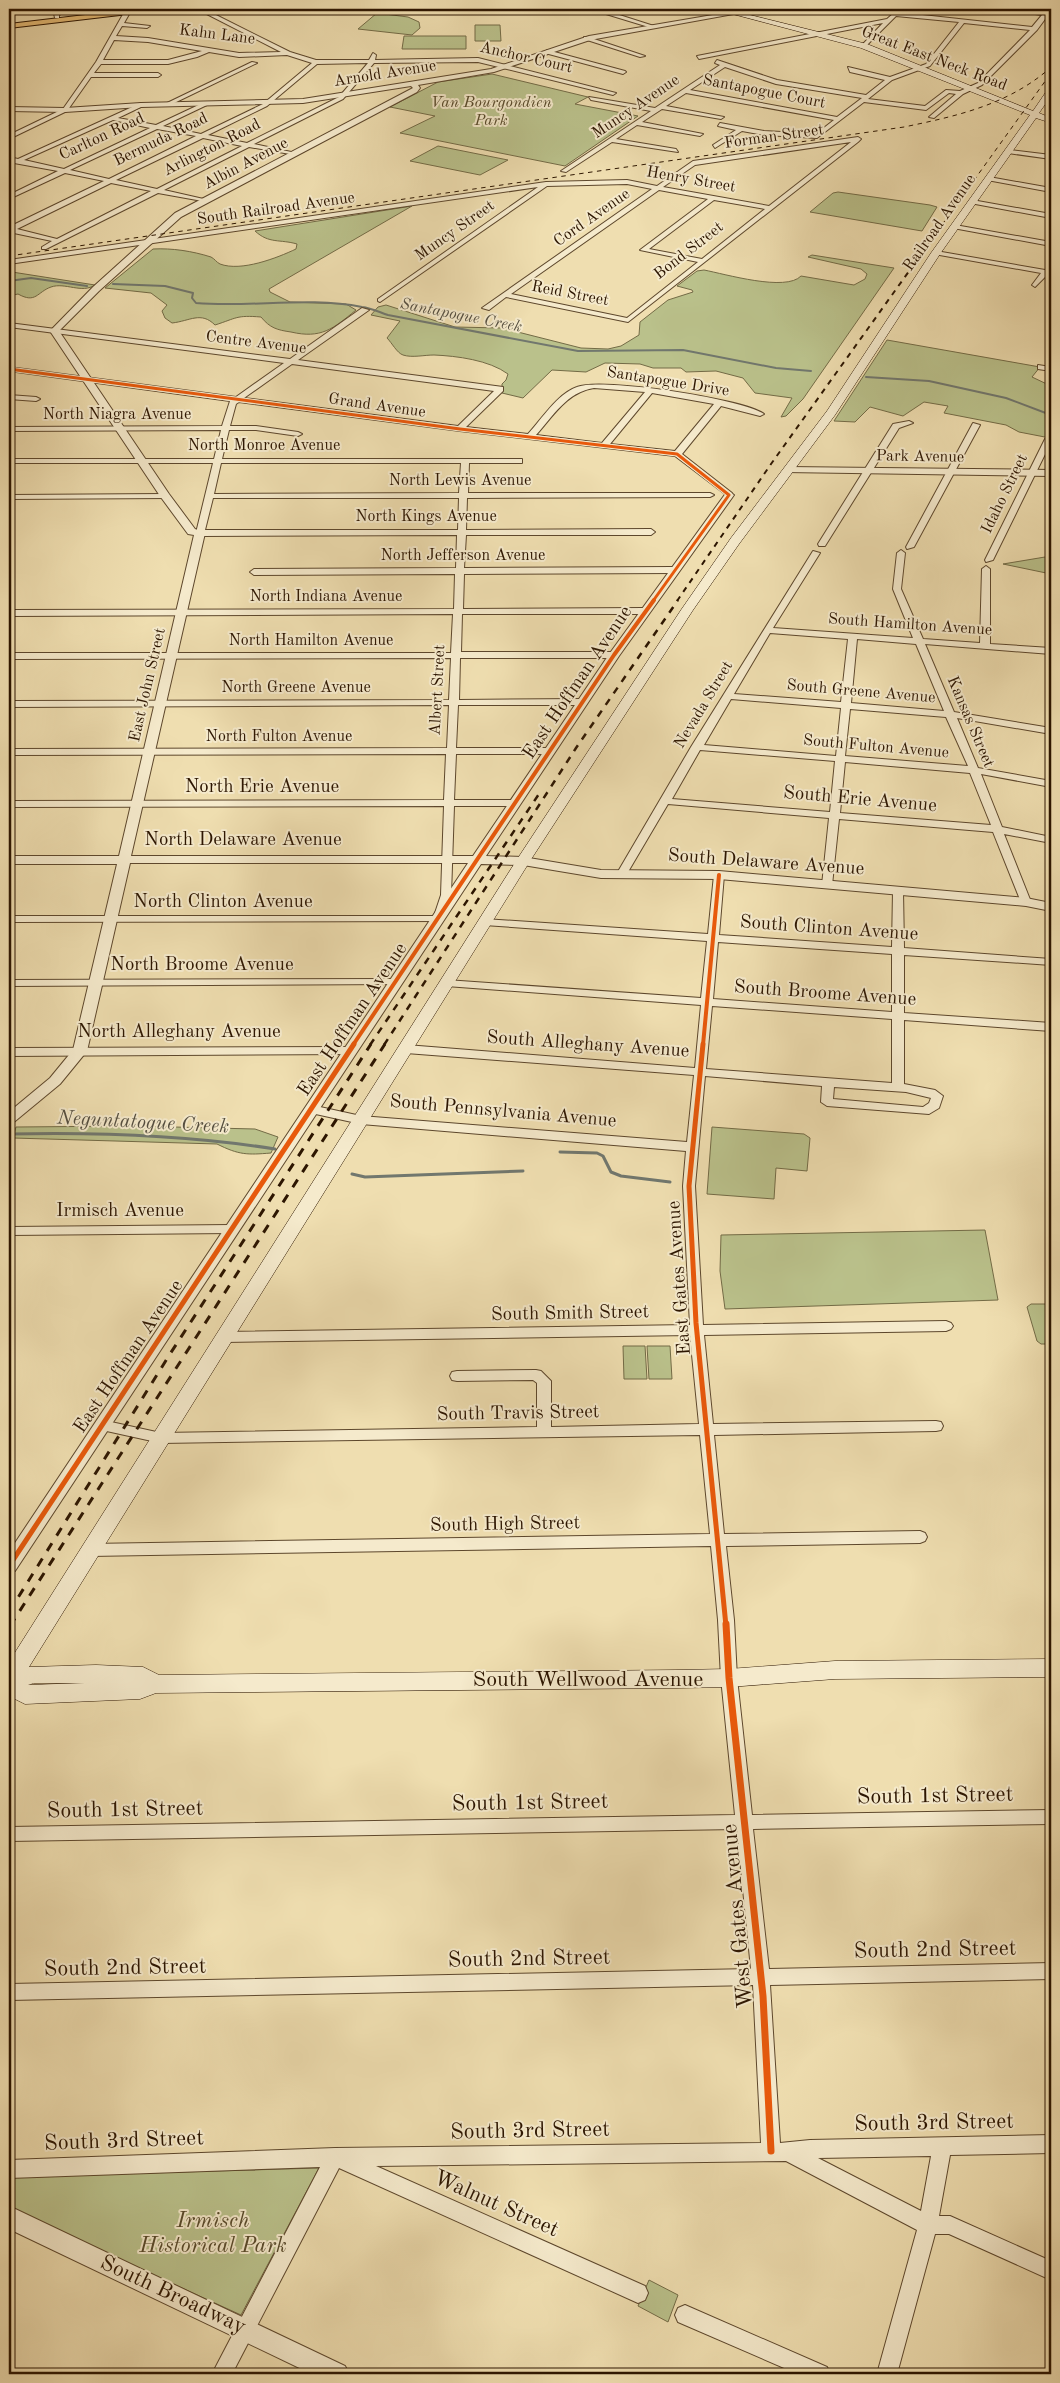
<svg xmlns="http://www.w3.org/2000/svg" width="1060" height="2383" font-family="'Old Standard TT',serif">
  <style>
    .green { fill: #bac18b; stroke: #736b46 }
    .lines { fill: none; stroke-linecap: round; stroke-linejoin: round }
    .stream-far1 { stroke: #71776e; stroke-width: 2 }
    .stream { stroke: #71776e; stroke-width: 3 }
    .minor-casing { stroke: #5d472c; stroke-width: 2 }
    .tertiary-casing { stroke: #5d472c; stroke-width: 2 }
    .secondary-casing { stroke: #2c1500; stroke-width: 1 }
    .primary-casing { stroke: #2c1500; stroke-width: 2 }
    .minor { fill: #f5eacc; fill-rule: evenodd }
    .tertiary { fill: #f5eacc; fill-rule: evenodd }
    .secondary { fill: #f5eacc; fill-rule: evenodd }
    .primary { fill: #e8bf78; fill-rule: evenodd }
    .rail-far4 { stroke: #2c1500; stroke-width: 1; stroke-dasharray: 4.5 4.5; stroke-linecap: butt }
    .rail-far3 { stroke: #2c1500; stroke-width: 2; stroke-dasharray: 5.5 5.5; stroke-linecap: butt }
    .rail-far2 { stroke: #2c1500; stroke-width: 2.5; stroke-dasharray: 7 7; stroke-linecap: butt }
    .rail-far1 { stroke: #2c1500; stroke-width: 3; stroke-dasharray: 9 9; stroke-linecap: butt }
    .rail { stroke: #2c1500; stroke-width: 4.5; stroke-dasharray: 12 12; stroke-linecap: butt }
    .cycleway-far3-casing { stroke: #f5eacc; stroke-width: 5 }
    .cycleway-far2-casing { stroke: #f5eacc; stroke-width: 6 }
    .cycleway-far1-casing { stroke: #f5eacc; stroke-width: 8 }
    .cycleway-casing { stroke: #f5eacc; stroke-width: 10 }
    .cycleway-far3 { stroke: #e8590c; stroke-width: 3 }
    .cycleway-far2 { stroke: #e8590c; stroke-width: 4 }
    .cycleway-far1 { stroke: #e8590c; stroke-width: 5 }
    .cycleway { stroke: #e8590c; stroke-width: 7 }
    .labels { text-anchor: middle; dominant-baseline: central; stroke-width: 4; stroke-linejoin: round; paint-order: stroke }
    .far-street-label { font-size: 16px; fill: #2c1500; stroke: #f5eacc }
    .far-park-label { font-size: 16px; font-style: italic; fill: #57492a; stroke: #f5eacc }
    .far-water-label { font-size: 16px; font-style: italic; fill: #544e40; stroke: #f5eacc }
    .street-label { font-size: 19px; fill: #2c1500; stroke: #f5eacc }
    .water-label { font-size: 20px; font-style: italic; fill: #544e40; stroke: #f5eacc }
    .near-street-label { font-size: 22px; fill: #2c1500; stroke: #f5eacc }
    .near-park-label { font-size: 22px; font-style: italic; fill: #57492a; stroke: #f5eacc }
  </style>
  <rect width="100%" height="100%" fill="#efdeb0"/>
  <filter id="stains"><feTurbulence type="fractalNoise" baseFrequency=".004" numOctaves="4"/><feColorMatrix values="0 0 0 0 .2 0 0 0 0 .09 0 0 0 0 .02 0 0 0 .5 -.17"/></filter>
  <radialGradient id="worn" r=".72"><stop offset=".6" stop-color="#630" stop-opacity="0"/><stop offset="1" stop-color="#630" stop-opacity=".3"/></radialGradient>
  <path class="green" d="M377 13 408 17 419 22 420 28 412 35 358 29Z
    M475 25H500L501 41H475Z
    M404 36H466V49H402Z
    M492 74 588 97 575 104 638 116 565 166 400 133 435 116 390 107 438 82Z
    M438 146 508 160 480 175 410 161Z
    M838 192 930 205 937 207 922 231 810 212 833 193Z
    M412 206 269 289 270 292 290 302 346 304 356 310C333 329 321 339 291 332 277 330 270 328 261 317 236 315 237 318 215 325 201 311 190 321 172 323L165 318 162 311 167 305 151 293 105 288 153 249C172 248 192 251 211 257 215 259 216 262 220 264 241 272 277 258 296 249L297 244C280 239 269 244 255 231Z
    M812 255 894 268 803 399 786 416 781 417 792 398 755 393 743 378 716 371 686 372 681 368H653L640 364 605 363 586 372 552 370 523 398 502 393V384L506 380 508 374C489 360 457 356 434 355 424 355 412 358 403 355 397 353 392 343 387 338L400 321 371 315 378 307 386 305 455 327 502 328 581 348 608 349 621 346 639 335 640 322 668 300 693 292 692 290 677 286 697 271 704 270C725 274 786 292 801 276L854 285 865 279 867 274 861 269 808 257Z
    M9 272H12L95 285C82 294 65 282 51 287 37 292 36 304 18 294L9 296Z
    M887 340 1040 367 1032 377 1051 386V456H1050V438L1019 432 1006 425 944 413 948 406 924 402 903 416 870 407 855 422 834 421Z
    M1051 556V574L1003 564Z
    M134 1126 255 1129 278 1137 271 1153C247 1155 239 1155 217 1144L13 1138 16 1127Z
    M712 1127 804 1134 810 1138 807 1171 776 1168 774 1199 707 1194Z
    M985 1230 998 1300 725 1309 720 1271 721 1235Z
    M1031 1304H1051V1344H1041L1037 1341 1027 1307Z
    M623 1346H645L647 1379H624Z
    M647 1346H670L672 1379H649Z
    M319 2168 241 2315 9 2209V2177Z
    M649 2280 678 2295 668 2322 638 2306Z"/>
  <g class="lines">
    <path class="stream-far1" d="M9 281 31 278 87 286
      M113 284 165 286 193 293 192 298 196 303C251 308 308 296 362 307 371 308 379 312 388 315L578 351 683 350 776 368 811 371
      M866 377 929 381 1006 398 1051 415"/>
    <path class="stream" d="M9 1134C98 1132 187 1135 275 1149
      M560 1152 597 1153 603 1156 611 1172 621 1176 670 1182
      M352 1174 365 1177 523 1171"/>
    <g class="minor-casing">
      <path id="minor" d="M63 9H70L59 15V18H55L54 13Z
        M126 9H132L124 23 150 26 147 28 122 26 116 36 148 38 239 53 281 52 197 9H204L290 52 316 60H369L373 53 376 55 375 60 478 58 616 93 613 95 478 62 374 63 343 99 254 144 296 153V155L249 147 164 190 208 200V202L158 193 46 249H42V247L52 241 9 232V227L104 181 65 173 9 199V195L58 171 14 163 9 161V157L18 159 141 103 143 106 118 118 156 125 205 102H209V104L163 126 201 134 263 104 312 63 287 55 239 57 209 52 197 57 168 64H101L94 73H158L161 75 158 77H91L67 111 9 139V135L63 109 96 62ZM114 40 148 42 202 51 168 60H103ZM368 63 339 97 247 143 208 135 267 106 317 64ZM113 120 150 128 64 169 24 160ZM157 129 196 136 109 179 70 170ZM203 138 242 146 157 189 116 180ZM111 183 151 191 57 239 17 229Z
        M1000 9 1044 12 1047 9H1051V11L1037 30 982 85 963 94 934 118 929 117 956 94 949 93 926 110 864 102 817 138 764 135 742 131 715 148 713 145 736 130 718 126 720 123 764 131 816 134 834 120 686 93 666 106 724 117 721 119 662 109 642 122 703 134 700 136 637 125 616 139 676 149 678 152 612 142 566 172 561 171 651 111 591 100 589 97 655 108 720 65 715 63 717 60 777 80 866 95 885 80 850 72 848 67 890 77 926 64 959 22 896 16 864 48 862 45 883 23 699 59 697 56 887 19 895 12 1032 27 1042 15ZM964 23 1030 30 978 83 960 91 946 90 925 106 868 99 892 80 930 66ZM725 67 776 84 862 98 837 117 690 90Z
        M606 12H610L657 27 652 28 606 14Z
        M584 37H588L645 56 640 57 584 39Z
        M547 50 625 71 626 72 623 74 545 53Z
        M252 62 257 63 170 105 165 104Z
        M858 137 861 139 858 142 628 322 506 297 489 310 482 308 652 189 627 184 547 186 380 302 378 301V299L538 187 9 264V260L546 182 627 180 657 186 693 161ZM851 142 769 206 663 187 695 165ZM659 190 708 199 640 250 698 262 627 318 511 294ZM714 200 765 209 702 259 649 249Z
        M1010 150 1051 155V159L1008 153Z
        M989 177 1051 188V192L987 180Z
        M972 200 1051 214V218L970 203Z
        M955 225 1051 242V246L953 228 952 227Z
        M936 251 1045 270 1050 266 1051 271 1035 287 1032 285 1041 273 934 254V252Z
        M362 308 369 310 298 360 503 387V391L466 427 528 434C542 419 557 394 577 387 601 377 744 399 764 414L760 416 721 406 682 454 732 493 733 495 729 497 675 456 460 431 239 402 236 404 230 426H256L298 432 302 434 298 436 256 430H229L222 459H522V463H469L468 493H710L714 495 710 497 467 498 466 530 651 529 655 532 651 535H466L464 568 674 567 678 570 674 573 464 574 463 609 644 608 648 611 644 614H462L461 652H614L619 655 614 658H460L459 700 583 699 588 702 583 705H458L456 748H550L555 751 550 754H456L454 800H515L520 803 515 806H454L451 895 442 921 9 922V916H434L441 895 444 806 9 807V801L444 800 446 754 9 755V749L447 748 449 705 9 707V701L449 700 451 658 9 659V653H451L453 614 9 616V610L454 609 455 574 254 575 250 572 254 569 456 568 457 535 200 536 196 533 213 463H9V459H214L221 430 9 431V427L222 426 230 401 9 371V367L236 397 284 363 9 327V323L290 359ZM292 364 494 391 458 426 244 398ZM594 388 645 392 602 443 536 435C553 416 567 392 594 388ZM652 393 714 404 675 451 610 444ZM221 463H461L459 493 214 494ZM213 498H459L458 530H205Z
        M1038 365 1051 367V371L1038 369Z
        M9 395 36 397 40 399 36 401 9 399Z
        M909 421 913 423 899 428 825 546H819L818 544 893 424Z
        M973 423 980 425 914 547 907 549 906 547Z
        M1045 439H1051V442L993 560 986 562 985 560Z
        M165 494H168V498L9 499V495Z
        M901 550 905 553 901 589 923 639 980 643 982 569 986 566 990 569V644L1051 648V654L925 644 954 712 1051 728V734L957 718 978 768 1051 781V787L981 774 1002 827 1051 837V843L1004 834 1031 902 1030 904H1022L1021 902 993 832 839 819 832 885 827 888 822 885 829 818 668 804 625 877H617L616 875 691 747 813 551 820 553 773 628 913 638 893 589 897 553ZM770 633 848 639 841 702 734 694ZM857 639 916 644 944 711 851 703ZM731 699 841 708 836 756 704 745ZM850 709 946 717 968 766 845 756ZM700 750 835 761 830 812 672 799ZM845 762 970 773 991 825 840 813Z
        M719 872 724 875 719 935 892 947 893 891 898 888 903 891 904 948 1051 959V965L904 955V1013L1051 1023V1031L904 1020V1084L935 1090 943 1096 939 1108 929 1114 827 1106 821 1102 822 1086 705 1076 695 1186 703 1325 946 1321 951 1323 953 1326 951 1329 946 1331 704 1335 713 1424 936 1421 941 1422 943 1426 941 1430 936 1431 714 1435 724 1534 920 1531 925 1533 927 1537 925 1541 920 1543 726 1546 734 1620 737 1678 752 1815 1051 1810V1824L753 1829 769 1969 1051 1963V1979L770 1985 780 2143 810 2140 1051 2135V2153L950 2155 939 2216H950L1051 2261V2280L949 2234H935L897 2374H877L917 2230 786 2161 376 2166 645 2286 648 2293 645 2300 638 2303 339 2168 232 2374H212L320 2167 9 2178V2160L335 2148 761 2143 753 1985 9 2000V1984L751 1969 737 1829 9 1841V1827L735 1815 721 1678 718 1620 711 1546 90 1556 85 1554 83 1550 85 1546 90 1544 710 1534 700 1435 161 1443 102 1430 97 1429 95 1425 97 1421 102 1420 161 1433 537 1427V1383L533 1380 457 1381 452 1380 450 1376 452 1372 457 1371 536 1370 541 1371 551 1381V1427L699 1424 690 1335 224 1342 219 1340 217 1337 219 1334 224 1332 690 1325 683 1186 686 1151 361 1124 311 1113 305 1109 311 1105 361 1116 687 1142 694 1075 406 1053 400 1049 406 1045 695 1068 701 1005 446 986 440 983 446 980 701 998 707 941 484 925 479 922 484 919 708 934 714 875ZM718 942 892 954V1012L713 999ZM712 1006 892 1019V1083L706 1069ZM834 1087 906 1092 931 1098 929 1103 923 1107 833 1099ZM931 2156 921 2211 818 2158Z
        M396 979 400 980 402 982 400 984 9 986V980Z
        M350 1047 356 1051 354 1054 9 1056V1048Z
        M232 1225 238 1229 232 1233 9 1235V1227Z
        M685 2305 827 2367 830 2374H798L678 2322 675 2315 678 2308Z"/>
    </g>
    <g class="tertiary-casing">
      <path id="tertiary" d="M748 9H761L590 40 494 72 418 85 420 88 417 92 181 217 99 291 59 331 169 494 195 529 205 533 131 856H473L610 653 726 493 729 492 734 495 619 656 486 856 523 857 601 870 719 871 1026 898 1051 903V911L1026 906 719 879 601 878 523 865 481 864 15 1571 9 1573V1552L468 863H130L87 1051 60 1084 14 1122 9 1124V1112L50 1078 73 1050 117 864H9V856H119L194 535 188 534 160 496 50 331 93 287 175 213 413 88 411 86 303 103 141 107 65 112 9 111V107L65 108 141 103 303 99 491 69 589 36Z
        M788 467 1051 470V476L785 472V468Z
        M9 2206 345 2366 349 2374H312L9 2229Z"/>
    </g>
    <g class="secondary-casing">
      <path id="secondary" d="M714 9H726L867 44 1033 111 1048 89H1051V96L1039 113 1051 118V123L1036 118 940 254 835 415 739 544 693 610 530 861 29 1667 96 1665 143 1667 159 1675 677 1670 729 1669 835 1661 1051 1659V1677L835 1679 729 1687 677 1688 156 1693 140 1699 25 1704 9 1696V1662L516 861 681 610 731 538 827 411 931 253 1030 115 861 48ZM34 1683H85L28 1685Z"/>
    </g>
    <g class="primary-casing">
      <path id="primary" d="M136 9H158L154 11 9 28V24Z"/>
    </g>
    <use href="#minor" class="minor"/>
    <use href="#tertiary" class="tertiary"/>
    <use href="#secondary" class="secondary"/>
    <use href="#primary" class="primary"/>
    <path class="rail-far4" d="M9 256 904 127C957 116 1007 105 1049 69
      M916 261 1051 73"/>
    <path class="rail-far3" d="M677 601 771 464 917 260"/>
    <path class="rail-far2" d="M370 1045 541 791
      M384 1045 576 748 678 600"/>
    <path class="rail-far1" d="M9 1612 170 1354 371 1044
      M10 1626 385 1044"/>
    <path class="rail" d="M9 1627 11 1624"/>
    <g class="cycleway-far3-casing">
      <path id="cycleway-far3" d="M9 369 460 429 677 454 729 495 653 601"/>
    </g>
    <g class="cycleway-far2-casing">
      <path id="cycleway-far2" d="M353 1045 614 655 654 600
        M703 1045 719 875"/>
    </g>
    <g class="cycleway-far1-casing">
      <path id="cycleway-far1" d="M703 1044 689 1186 696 1323 726 1626
        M9 1566 354 1044"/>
    </g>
    <g class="cycleway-casing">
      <path id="cycleway" d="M726 1624 729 1678 763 1996 771 2151"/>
    </g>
    <use href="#cycleway-far3" class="cycleway-far3"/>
    <use href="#cycleway-far2" class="cycleway-far2"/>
    <use href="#cycleway-far1" class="cycleway-far1"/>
    <use href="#cycleway" class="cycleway"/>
  </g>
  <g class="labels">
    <g class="far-street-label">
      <text transform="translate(217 35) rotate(7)">Kahn Lane</text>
      <text transform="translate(526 58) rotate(13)">Anchor Court</text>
      <text transform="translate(934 59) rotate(21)">Great East Neck Road</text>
      <text transform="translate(385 74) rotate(-9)">Arnold Avenue</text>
      <text transform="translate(764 92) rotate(11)">Santapogue Court</text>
      <text transform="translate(636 107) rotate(-34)">Muncy Avenue</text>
      <text transform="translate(102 137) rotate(-25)">Carlton Road</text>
      <text transform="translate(774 137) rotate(-8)">Forman Street</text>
      <text transform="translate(161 140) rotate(-26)">Bermuda Road</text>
      <text transform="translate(212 148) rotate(-27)">Arlington Road</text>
      <text transform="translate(246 164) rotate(-28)">Albin Avenue</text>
      <text transform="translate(691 180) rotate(10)">Henry Street</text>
      <text transform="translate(276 209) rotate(-8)">South Railroad Avenue</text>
      <text transform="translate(592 218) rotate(-35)">Cord Avenue</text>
      <text transform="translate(940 223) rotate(-55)">Railroad Avenue</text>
      <text transform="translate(455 231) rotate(-35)">Muncy Street</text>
      <text transform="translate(689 251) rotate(-38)">Bond Street</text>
      <text transform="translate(570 294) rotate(11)">Reid Street</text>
      <text transform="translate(256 343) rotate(7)">Centre Avenue</text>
      <text transform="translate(668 382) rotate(9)">Santapogue Drive</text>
      <text transform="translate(377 406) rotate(8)">Grand Avenue</text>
      <text x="117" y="415">North Niagra Avenue</text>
      <text x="264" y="446">North Monroe Avenue</text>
      <text transform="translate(920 457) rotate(1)">Park Avenue</text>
      <text x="460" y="481">North Lewis Avenue</text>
      <text transform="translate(1005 494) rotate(-64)">Idaho Street</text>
      <text x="426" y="517">North Kings Avenue</text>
      <text x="463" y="556">North Jefferson Avenue</text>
      <text x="326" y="597">North Indiana Avenue</text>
      <text transform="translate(910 625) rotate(4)">South Hamilton Avenue</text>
      <text x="311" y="641">North Hamilton Avenue</text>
      <text transform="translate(148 685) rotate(-77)">East John Street</text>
      <text x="296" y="688">North Greene Avenue</text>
      <text transform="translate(438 690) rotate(-87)">Albert Street</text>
      <text transform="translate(861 692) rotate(5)">South Greene Avenue</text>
      <text transform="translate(704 705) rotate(-59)">Nevada Street</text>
      <text transform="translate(970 722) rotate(67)">Kansas Street</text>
      <text x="279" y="737">North Fulton Avenue</text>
      <text transform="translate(876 747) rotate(5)">South Fulton Avenue</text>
    </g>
    <g class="far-park-label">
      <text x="491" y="103">Van Bourgondien<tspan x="491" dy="18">Park</tspan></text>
    </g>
    <g class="far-water-label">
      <text transform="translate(461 316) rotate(11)">Santapogue Creek</text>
    </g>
    <g class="street-label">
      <text transform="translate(578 683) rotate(-56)">East Hoffman Avenue</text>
      <text x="262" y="787">North Erie Avenue</text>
      <text transform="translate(860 800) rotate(5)">South Erie Avenue</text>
      <text x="243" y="840">North Delaware Avenue</text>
      <text transform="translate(766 863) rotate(4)">South Delaware Avenue</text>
      <text x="223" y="902">North Clinton Avenue</text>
      <text transform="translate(829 929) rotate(4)">South Clinton Avenue</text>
      <text x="202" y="965">North Broome Avenue</text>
      <text transform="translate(825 994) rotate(4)">South Broome Avenue</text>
      <text transform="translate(353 1020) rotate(-56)">East Hoffman Avenue</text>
      <text x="179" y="1032">North Alleghany Avenue</text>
      <text transform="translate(588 1045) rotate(4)">South Alleghany Avenue</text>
      <text transform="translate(503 1112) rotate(5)">South Pennsylvania Avenue</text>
      <text x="120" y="1211">Irmisch Avenue</text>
      <text transform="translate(680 1278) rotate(-94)">East Gates Avenue</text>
      <text transform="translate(570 1314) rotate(-1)">South Smith Street</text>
      <text transform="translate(129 1357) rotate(-56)">East Hoffman Avenue</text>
      <text transform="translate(518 1414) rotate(-1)">South Travis Street</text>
      <text transform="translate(505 1525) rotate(-1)">South High Street</text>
    </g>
    <g class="water-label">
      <text transform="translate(143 1123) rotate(3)">Neguntatogue Creek</text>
    </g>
    <g class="near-street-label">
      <text x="588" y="1680">South Wellwood Avenue</text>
      <text transform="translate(935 1796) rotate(-1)">South 1st Street</text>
      <text transform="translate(530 1803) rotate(-1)">South 1st Street</text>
      <text transform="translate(125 1810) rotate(-1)">South 1st Street</text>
      <text transform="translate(738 1916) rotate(-95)">West Gates Avenue</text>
      <text transform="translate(935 1950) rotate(-1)">South 2nd Street</text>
      <text transform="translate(529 1959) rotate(-1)">South 2nd Street</text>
      <text transform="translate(125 1968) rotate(-1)">South 2nd Street</text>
      <text transform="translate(934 2123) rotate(-1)">South 3rd Street</text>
      <text transform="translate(530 2131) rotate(-1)">South 3rd Street</text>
      <text transform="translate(124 2141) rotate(-2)">South 3rd Street</text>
      <text transform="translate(496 2204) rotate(24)">Walnut Street</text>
      <text transform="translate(173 2295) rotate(25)">South Broadway</text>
    </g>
    <g class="near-park-label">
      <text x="213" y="2221">Irmisch<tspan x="213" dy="25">Historical Park</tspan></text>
    </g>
  </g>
  <rect width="1060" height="2383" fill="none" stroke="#efdeb0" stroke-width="30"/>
  <rect x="10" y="10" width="1040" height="2363" fill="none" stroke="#2c1500" stroke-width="2.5"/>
  <rect x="15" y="15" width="1030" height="2353" fill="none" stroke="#2c1500"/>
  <rect width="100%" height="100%" filter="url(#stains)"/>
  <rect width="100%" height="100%" fill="url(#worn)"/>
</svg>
